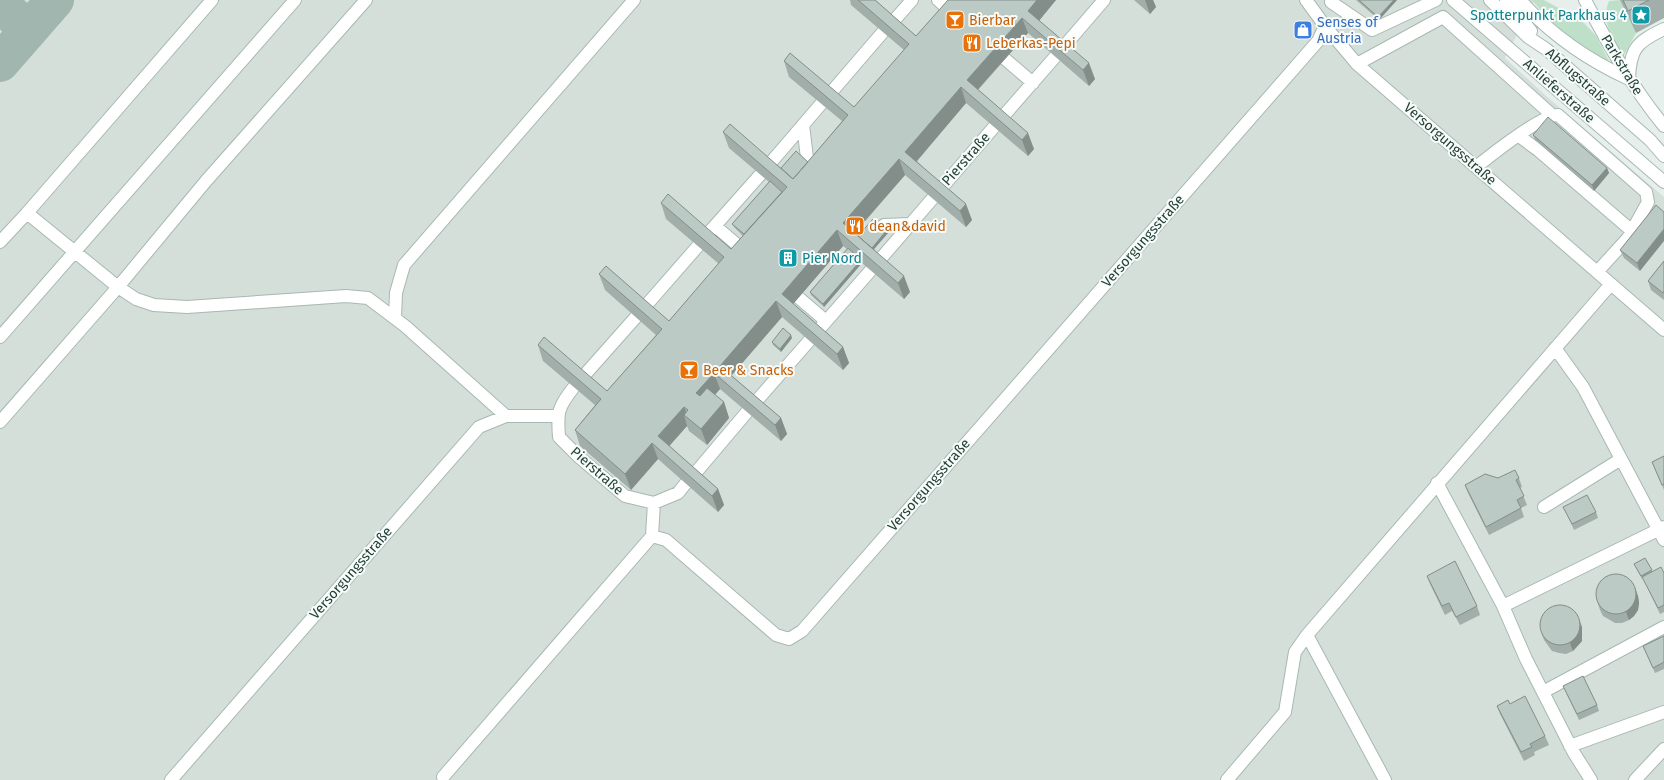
<svg xmlns="http://www.w3.org/2000/svg" width="1664" height="780" font-family="'Fira Sans',sans-serif">
  <style>
    .built { fill: #d4dfda }
    .green { fill: #bfe0c8 }
    .lines { fill: none; stroke-linecap: round; stroke-linejoin: round }
    .taxiway { stroke: #a2b6b0; stroke-width: 38 }
    .minor-casing { stroke: #a8b8b2; stroke-width: 14 }
    .minor { stroke: #fff; stroke-width: 12 }
    .wall { fill: #a1aea9 }
    .shaded-wall { fill: #838d89 }
    .building { fill: #bbcac4; stroke: #838d89 }
    .labels { text-anchor: middle; dominant-baseline: central; stroke-width: 4; stroke-linejoin: round; paint-order: stroke }
    .culture-label { font-size: 14px; fill: #0d838f; stroke: #f7fbf9; text-anchor: end }
    .food-label { font-size: 14px; fill: #c56008; stroke: #f7fbf9; text-anchor: start }
    .shop-label { font-size: 14px; fill: #366cbe; stroke: #f7fbf9; text-anchor: start }
    .street-label { font-size: 14px; fill: #24423a; stroke: #f7fbf9 }
  </style>
  <rect width="100%" height="100%" fill="#e6efeb"/>
  <path class="built" d="M0 0H1535L1505 58 1546 96 1664 197V780H0Z"/>
  <path class="green" d="M1532 0H1544L1577 18 1585 24 1596 36 1609 61C1579 49 1552 25 1532 0Z
    M1620 0 1636 33 1623 57C1614 39 1600 22 1609 1Z"/>
  <g class="lines">
    <path class="taxiway" d="M0 4 29 30
      M0 63 55 0"/>
    <g class="minor-casing">
      <path id="minor" d="M212 0 27 213 118 287 136 299 154 305 187 307 346 296 368 298 405 326 506 416
        M938 0 955 15
        M1306 0 1325 26
        M1453 0 1664 182
        M1490 0 1528 37 1546 49 1650 140 1664 156
        M1506 0 1531 31
        M1520 0C1550 34 1588 60 1629 79
        M1585 0C1608 44 1632 87 1664 126
        M1331 2 1372 30 1436 0
        M891 24 912 0
        M1061 50 1104 0
        M1005 59 1033 83
        M1357 64 1443 17 1552 115
        M1629 79C1630 48 1637 42 1664 29
        M828 96 883 32
        M1000 120 1055 57
        M803 125 807 158 804 161
        M1519 136 1538 150 1632 231
        M767 167 821 104
        M1476 167C1491 155 1541 115 1558 115L1646 192 1648 202 1628 238 1597 272
        M939 191 994 127
        M715 226 747 253
        M882 228 884 225 910 224
        M705 237 760 175
        M0 242 27 213
        M877 263 933 198
        M799 298 826 321
        M643 309 698 246
        M395 318 396 293 404 265 634 0
        M815 334 871 270
        M0 337 295 0
        M1555 348 1583 387 1664 540
        M581 379 636 317
        M574 387C558 407 557 412 559 437L579 457 625 496 654 503 678 493 686 483
        M753 405 809 341
        M0 422 118 287 206 181 366 0
        M692 477 747 412
        M1437 483 1503 606 1526 659 1574 753 1591 780
        M654 503 652 536 666 540 776 635 789 639 802 631 1318 41 1325 26 1357 64 1664 330
        M1544 507 1621 459
        M1503 606 1664 527
        M1307 635 1385 780
        M1543 692 1664 627
        M1570 746 1664 712
        M443 777 652 536
        M171 780 479 427 506 416H557
        M1227 780 1285 712 1295 652 1307 635 1611 284
        M1635 780 1664 749"/>
    </g>
    <use href="#minor" class="minor"/>
  </g>
  <path class="wall" d="M850 0H875L916 36 948 0H1056L1039 20 1095 79 1089 86 1028 33 978 90 1034 149 1028 156 966 103 917 161 972 220 966 227 905 175 855 233 858 236 887 230 888 233 874 249 910 292 904 299 862 263 824 307 811 295 810 292 847 249 843 246 793 304 843 347 849 363 843 370 782 317 731 375 781 418 787 434 781 441 720 389 715 395 724 402 729 418 707 445 689 431 687 426 669 446 718 489 724 505 718 512 658 459 631 490 580 446 575 430 595 405 543 361 538 345 607 391 656 335 605 290 599 274 669 321 719 264 666 219 661 203 731 249 743 236 734 227 732 224 769 182 729 148 723 132 781 168 808 162 842 121 789 77 784 61 854 107 904 50 851 5Z
    M1134 0H1153L1156 7 1150 14Z
    M1356 0H1397L1379 20Z
    M1620 0H1664V18L1636 33Z
    M1533 135 1607 168 1609 173 1594 191 1535 140Z
    M1656 205 1640 271 1624 258 1620 250Z
    M1664 261V300L1651 290 1648 281Z
    M792 338 781 352 773 345 772 342Z
    M1664 456V490L1652 462Z
    M1498 478H1519L1522 487 1520 488 1527 505 1521 508 1524 517 1489 535 1468 493 1465 485Z
    M1563 507 1596 512 1598 518 1574 530 1566 512Z
    M1645 558 1652 572 1664 573V612L1660 614 1643 578 1642 579 1634 564Z
    M1427 576 1477 606 1480 615 1460 625 1452 611 1445 615 1430 584Z
    M1635 588 1638 596 1639 603 1638 610 1634 616 1629 620 1622 623H1615L1603 616 1600 610 1597 601Z
    M1582 627V641L1573 651 1566 654 1559 653 1552 651 1544 640 1541 632Z
    M1664 636V669L1655 673 1643 646Z
    M1563 686 1597 705 1599 711 1579 720Z
    M1510 704 1545 736 1549 745 1534 752 1535 755 1524 761 1500 714 1497 706Z"/>
  <path class="shaded-wall" d="M1037 0H1056L1034 27 1028 11Z
    M1145 0H1153L1156 7 1150 14Z
    M1394 0H1397L1379 20 1378 17Z
    M1022 18 1028 33 972 96 967 80Z
    M1089 63 1095 79 1089 86 1083 70Z
    M961 87 966 103 911 168 905 152Z
    M1028 133 1034 149 1028 156 1022 140Z
    M899 159 905 175 849 239 843 223Z
    M1607 168 1609 173 1594 191 1592 185Z
    M966 204 972 220 966 227 960 211Z
    M1664 229V241L1640 271 1637 263Z
    M837 230 843 246 788 310 782 294Z
    M887 230 888 233 868 256 867 253Z
    M861 260 862 263 824 307 823 304Z
    M904 276 910 292 904 299 898 283Z
    M776 301 782 317 726 382 720 366Z
    M791 335 792 338 781 352 780 349Z
    M843 347 849 363 843 370 837 354Z
    M714 373 720 389 702 409 696 393Z
    M724 402 729 418 707 445 701 429Z
    M684 407 689 419 684 415 687 426 664 452 658 436Z
    M781 418 787 434 781 441 775 425Z
    M652 443 658 459 631 490 625 474Z
    M718 489 724 505 718 512 712 496Z
    M1635 588 1638 596 1639 603 1638 610 1634 616 1629 620 1626 612Z
    M1579 619 1582 627V641L1573 651 1570 643Z"/>
  <path class="building" d="M858 0H875L916 36 948 0H1037L1028 11 1089 63 1083 70 1022 18 967 80 1028 133 1022 140 961 87 905 152 966 204 960 211 899 159 843 223 904 276 898 283 837 230 782 294 843 347 837 354 776 301 720 366 781 418 775 425 714 373 696 393 700 396 707 388 724 402 701 429 684 415 688 410 684 407 658 436 718 489 712 496 652 443 625 474 575 430 601 399 538 345 544 337 607 391 662 329 599 274 606 266 669 321 724 257 661 203 668 194 731 249 787 187 723 132 730 124 793 179 848 115 784 61 790 53 854 107 909 44Z
    M1359 0H1394L1378 17Z
    M1623 0H1649L1628 11Z
    M1548 117 1607 168 1592 185 1533 135Z
    M796 151 808 162 793 179 781 168Z
    M770 181 782 192 744 234 732 224Z
    M1656 205 1664 212V229L1637 263 1620 250Z
    M873 219 887 230 872 248 858 236Z
    M848 248 861 260 823 304 810 292Z
    M1664 261V291L1663 293 1648 281Z
    M783 328 791 335 780 349 772 342Z
    M1664 456V484L1662 485 1652 462Z
    M1515 470 1519 478 1516 480 1524 496 1517 500 1521 508 1486 527 1465 485 1485 474 1498 478Z
    M1587 495 1596 512 1572 524 1563 507Z
    M1645 558 1652 570 1641 576 1634 564Z
    M1455 561 1477 606 1456 617 1449 603 1442 606 1427 576Z
    M1661 567 1664 573V605L1658 608 1642 577Z
    M1596 594a20 20 0 1 1 40 0a20 20 0 1 1-40 0Z
    M1540 625a20 20 0 1 1 40 0a20 20 0 1 1-40 0Z
    M1664 636V662L1653 668 1643 646Z
    M1583 676 1597 705 1577 714 1563 686Z
    M1525 696 1545 736 1530 744 1532 747 1521 752 1497 706 1508 700 1510 704Z"/>
  <defs>
    <g id="sight-square" transform="scale(1)"><rect x="-9" y="-9" width="18" height="18" rx="4" fill="#0f9aa8" stroke="#f7fbf9"/><path d="M0-6L1.8-2.2L6-1.7L2.9 1.2L3.7 5.4L0 3.3L-3.7 5.4L-2.9 1.2L-6-1.7L-1.8-2.2Z" fill="#fff"/></g>
    <g id="bar-square" transform="scale(1)"><rect x="-9" y="-9" width="18" height="18" rx="4" fill="#e8710a" stroke="#f7fbf9"/><path d="M-6-5H6L.8 .8V4.5H3.5V6h-7V4.5H-.8V.8Z" fill="#fff"/></g>
    <g id="shop-square" transform="scale(1)"><rect x="-9" y="-9" width="18" height="18" rx="4" fill="#3f7fe0" stroke="#f7fbf9"/><path d="M-5-2.5h2.3a2.7 3.5 0 0 1 5.4 0H5L5.5 6h-11ZM-1.5-2.5h3a1.5 2.3 0 0 0-3 0Z" fill="#fff"/></g>
    <g id="restaurant-square" transform="scale(1)"><rect x="-9" y="-9" width="18" height="18" rx="4" fill="#e8710a" stroke="#f7fbf9"/><path d="M-5-6h1v4h1v-4h1v4h1v-4h1v5L-1.5 .5V6h-2V.5L-5-1ZM5-6V6H3V1.5H1.5Q1.5-4 5-6Z" fill="#fff"/></g>
    <g id="building-square" transform="scale(1)"><rect x="-9" y="-9" width="18" height="18" rx="4" fill="#0f9aa8" stroke="#f7fbf9"/><path d="M-4-6H4V6H1V3H-1V6H-4ZM-2.5-4.3h1.7v1.8h-1.7ZM.8-4.3h1.7v1.8H.8ZM-2.5-1h1.7V.8h-1.7ZM.8-1h1.7V.8H.8Z" fill="#fff"/></g>
  </defs>
  <g fill-rule="evenodd">
    <use href="#sight-square" x="1641" y="15"/>
    <use href="#bar-square" x="955" y="20"/>
    <use href="#shop-square" x="1303" y="30"/>
    <use href="#restaurant-square" x="972" y="43"/>
    <use href="#restaurant-square" x="855" y="226"/>
    <use href="#building-square" x="788" y="258"/>
    <use href="#bar-square" x="689" y="370"/>
  </g>
  <g class="labels">
    <g class="culture-label">
      <text x="1627" y="15">Spotterpunkt Parkhaus 4</text>
      <text x="802" y="258" text-anchor="start">Pier Nord</text>
    </g>
    <g class="food-label">
      <text x="969" y="20">Bierbar</text>
      <text x="986" y="43">Leberkas-Pepi</text>
      <text x="869" y="226">dean&amp;david</text>
      <text x="703" y="370">Beer &amp; Snacks</text>
    </g>
    <g class="shop-label">
      <text x="1317" y="22">Senses of<tspan x="1317" dy="16">Austria</tspan></text>
    </g>
    <g class="street-label">
      <text transform="translate(1622 65) rotate(59)">Parkstraße</text>
      <text transform="translate(1578 77) rotate(41)">Abflugstraße</text>
      <text transform="translate(1559 91) rotate(41)">Anlieferstraße</text>
      <text transform="translate(1450 144) rotate(41)">Versorgungsstraße</text>
      <text transform="translate(966 159) rotate(-49)">Pierstraße</text>
      <text transform="translate(1143 241) rotate(-49)">Versorgungsstraße</text>
      <text transform="translate(597 471) rotate(41)">Pierstraße</text>
      <text transform="translate(929 485) rotate(-49)">Versorgungsstraße</text>
      <text transform="translate(351 573) rotate(-49)">Versorgungsstraße</text>
    </g>
  </g>
</svg>
